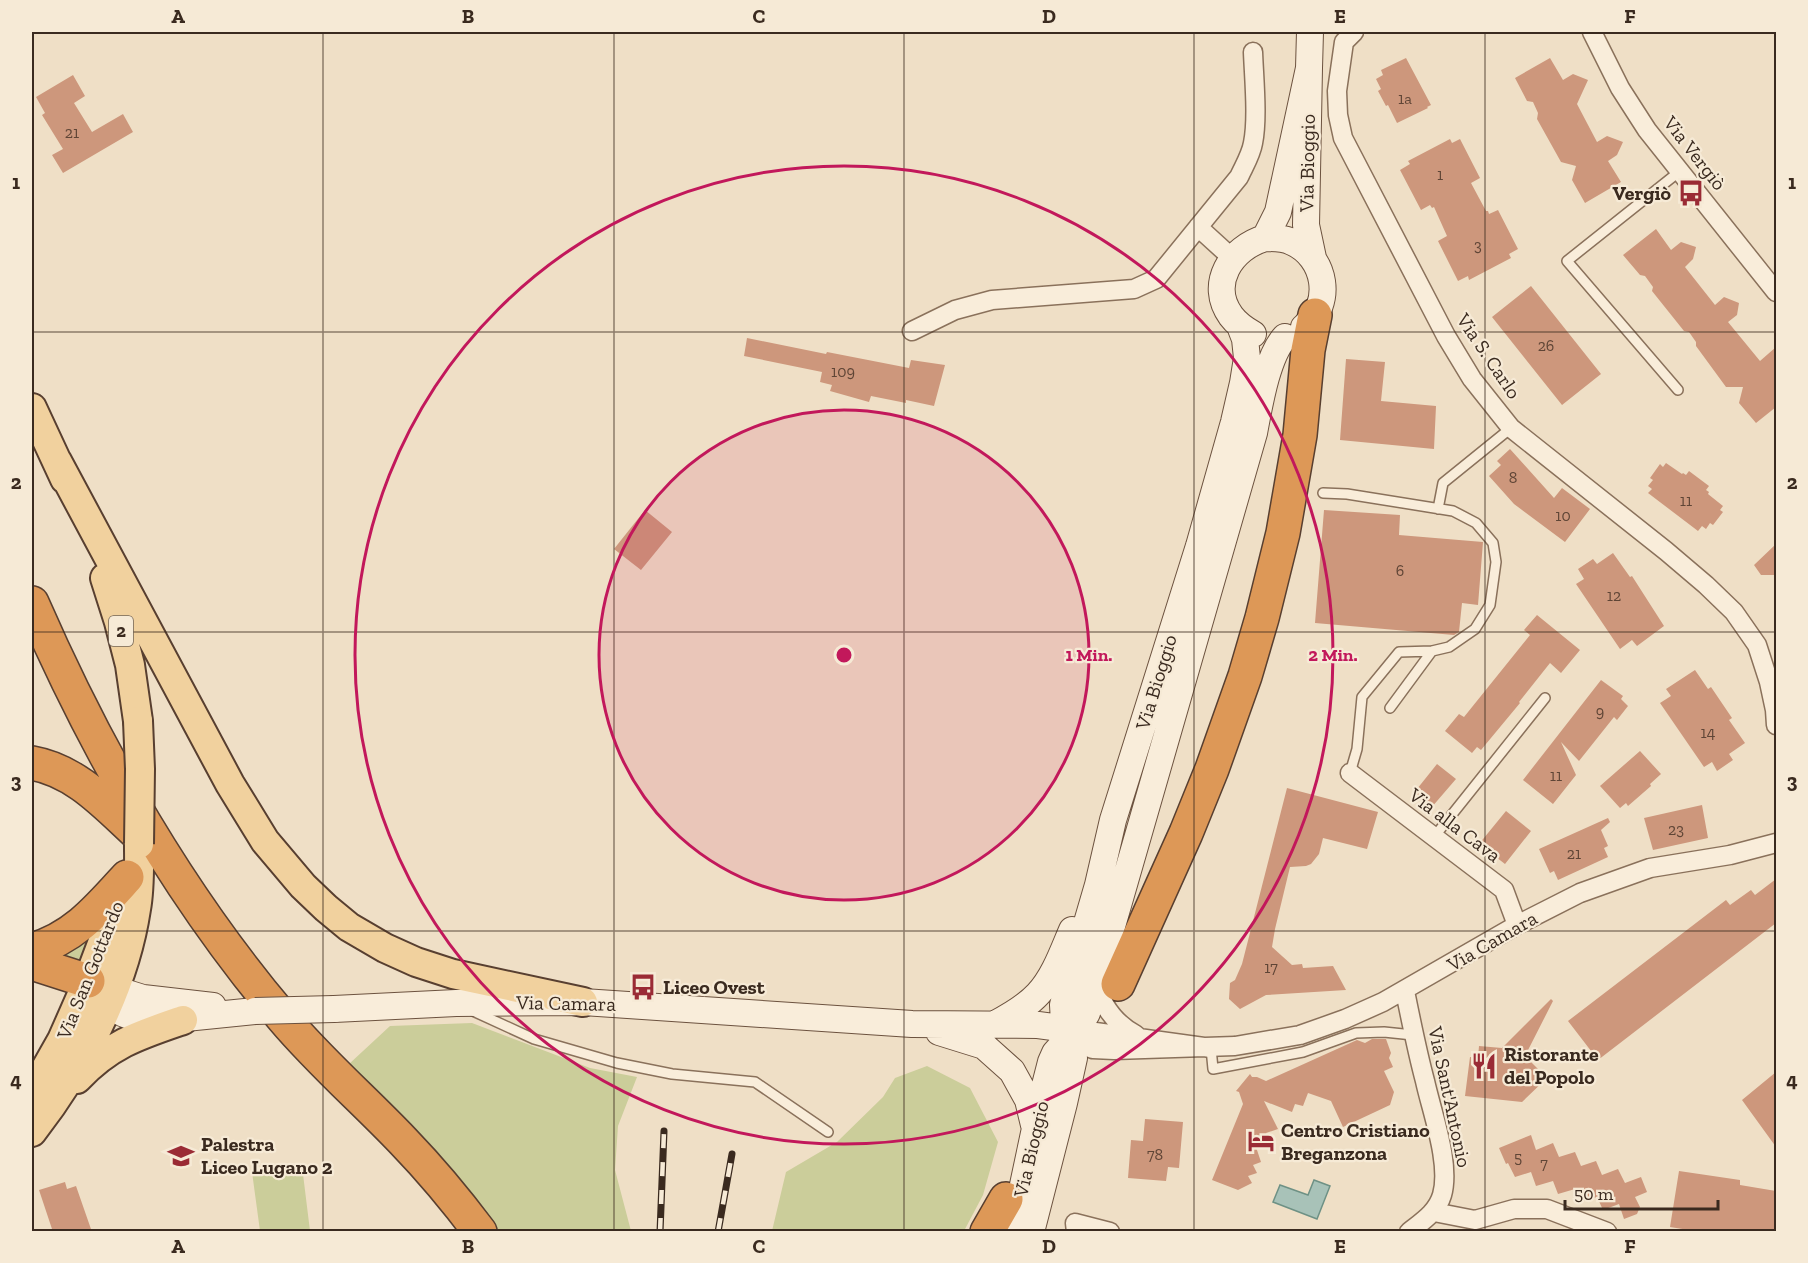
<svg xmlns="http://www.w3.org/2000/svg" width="1808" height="1263" font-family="'Zilla Slab',serif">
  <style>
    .green { fill: #cbcd9a }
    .water { fill: #a8c2b8; stroke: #6e9185; stroke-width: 1.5 }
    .building { fill: #cd977c }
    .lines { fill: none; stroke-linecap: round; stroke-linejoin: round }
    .lane-casing { stroke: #8a715b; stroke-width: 12 }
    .street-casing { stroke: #8a715b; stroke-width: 21 }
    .secondary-casing { stroke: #6c523f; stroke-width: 28 }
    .primary-casing { stroke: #583f30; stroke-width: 32 }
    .highway-casing { stroke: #583f30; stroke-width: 36 }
    .lane { stroke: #f9edda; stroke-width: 9 }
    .street { stroke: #f9edda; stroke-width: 18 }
    .secondary { stroke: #f9edda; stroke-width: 26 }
    .primary { stroke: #f1d19e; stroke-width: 28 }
    .highway { stroke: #dd9857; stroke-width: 33 }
    .rail-casing { stroke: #3a2a1f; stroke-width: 7 }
    .rail { stroke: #f6ead6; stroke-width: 4.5; stroke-dasharray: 14; stroke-linecap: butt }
    .secondary-bridge-casing { stroke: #6c523f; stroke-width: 28; stroke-linecap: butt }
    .primary-bridge-casing { stroke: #583f30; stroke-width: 32; stroke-linecap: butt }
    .secondary-bridge { stroke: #f9edda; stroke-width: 26 }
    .primary-bridge { stroke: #f1d19e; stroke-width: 28 }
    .grid { fill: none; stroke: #3a2a1f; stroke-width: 1.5; stroke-opacity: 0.55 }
    .ring { fill: none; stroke: #c2185b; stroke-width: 3 }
    .labels { text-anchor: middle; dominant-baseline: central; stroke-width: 4.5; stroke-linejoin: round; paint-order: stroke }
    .number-label { font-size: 16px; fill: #5f4536 }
    .shield { fill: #f6ead6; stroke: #726456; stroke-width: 1.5 }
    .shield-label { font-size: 18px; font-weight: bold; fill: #3a2a1f }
    .street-label { font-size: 20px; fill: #3a2a1f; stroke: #f6ead6 }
    .poi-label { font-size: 20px; font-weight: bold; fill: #3a2a1f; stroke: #f6ead6; text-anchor: start }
    .centre { fill: #c2185b; stroke: #f6ead6; stroke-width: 3 }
    .ring-label { font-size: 18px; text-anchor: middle; font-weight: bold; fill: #c2185b; stroke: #f6ead6; stroke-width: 4.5; stroke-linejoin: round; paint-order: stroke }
    .neatline { fill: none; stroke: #3a2a1f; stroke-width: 2 }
    .grid-label { font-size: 20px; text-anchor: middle; font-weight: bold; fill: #3a2a1f }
  </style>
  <rect width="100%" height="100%" fill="#efdfc6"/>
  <path class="green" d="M92 930 85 965 52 955Z
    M472 1023 590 1068 637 1077 618 1126 615 1170 631 1231H493L471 1197 349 1064 390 1026Z
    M927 1066 970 1088 998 1142 983 1195 964 1231H772L786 1172 837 1142 883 1097 895 1078Z
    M302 1166 310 1231H260L252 1172Z"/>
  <path class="water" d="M1314 1180 1330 1186 1317 1219 1273 1202 1280 1185 1308 1195Z"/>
  <path class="building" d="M1406 58 1431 105 1427 107 1428 108 1397 123 1388 105 1386 106 1378 91 1381 89 1376 79 1383 75 1381 70Z
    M1550 58 1563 80 1573 74 1588 80 1577 104 1597 142 1607 136 1623 142 1617 155 1608 161 1621 182 1585 203 1572 180 1576 166 1561 162 1537 119 1538 113 1533 102 1527 101 1515 78Z
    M73 75 85 96 74 103 92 132 123 114 133 132 63 173 52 155 63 149 42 115 45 113 36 97Z
    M1450 139 1452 143 1460 139 1480 178 1471 183 1486 211H1488L1489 214 1498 210 1518 249 1509 254 1511 258 1469 280 1468 276 1458 281 1438 241 1447 236 1434 207 1432 208 1430 205 1421 210 1400 170 1410 164 1408 161Z
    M1656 229 1671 250 1681 242 1696 247 1693 259 1685 267 1715 305 1724 297 1739 303 1737 315 1728 322 1760 361 1776 347V407L1756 423 1739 403 1743 387H1726L1696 346V342L1689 332 1684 331 1652 291 1653 287 1645 276 1640 275 1623 255Z
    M1531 286 1601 374 1562 405 1492 317Z
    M747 338 826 354 827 352 909 368 911 360 945 365 934 406 906 400V403L871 396 869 402 830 391 832 385 820 382 822 372 744 356Z
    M1346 359 1385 362 1381 401 1436 406 1434 449 1340 440Z
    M1510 449 1554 498 1562 488 1590 509 1565 542 1514 504 1489 476 1501 465 1497 461Z
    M1666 463 1682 474 1683 473 1686 475 1689 471 1709 486 1706 490 1709 492 1708 494 1723 506 1720 510 1723 512 1713 525 1710 523 1706 529 1702 526 1698 531 1648 493 1652 489 1648 486 1653 480 1650 478 1660 464 1663 467Z
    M645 510 672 532 641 570 614 549Z
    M1324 510 1400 515 1399 535 1483 542 1478 605 1462 603 1459 632 1454 635 1315 623Z
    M1776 544V575H1761L1754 565Z
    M1613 553 1630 577 1632 576 1664 626 1637 646 1632 640 1620 649 1576 584 1584 579 1578 569 1593 559 1597 564Z
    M1537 615 1580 650 1561 673 1550 663 1519 702 1520 703 1481 750 1477 747 1472 753 1445 731 1459 714 1464 717 1530 635 1524 630Z
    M1695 670 1708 689 1711 687 1732 718 1729 720 1745 743 1729 754 1733 760 1717 771 1712 762 1704 767 1660 703 1671 696 1666 689Z
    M1601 680 1623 696 1621 699 1628 706 1617 720 1614 717 1579 761 1561 742 1576 775 1553 804 1523 780Z
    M1640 751 1661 774 1650 784 1651 786 1628 806 1626 803 1620 808 1600 786Z
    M1437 764 1456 779 1431 808 1413 794Z
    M1287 788 1378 812 1367 849 1323 838 1319 854 1311 864 1306 866 1290 867 1275 929 1272 947 1292 965 1302 964 1303 968 1333 966 1346 990 1266 995 1240 1009 1229 999 1230 983 1235 980 1242 964Z
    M1702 805 1708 838 1653 850 1644 818Z
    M1506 811 1531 831 1505 864 1479 844Z
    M1608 818 1610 822 1601 830 1608 846 1604 848 1608 857 1558 880 1554 871 1550 873 1539 849Z
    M1776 879V923L1598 1060 1568 1021 1726 900 1730 905 1751 890 1755 895Z
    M1551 999 1553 1001 1525 1056 1547 1078 1522 1102 1465 1096 1470 1057 1478 1058 1479 1046 1502 1048Z
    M1372 1039H1386L1391 1053 1389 1058 1393 1067 1384 1071 1394 1092 1390 1105 1343 1127 1331 1101 1308 1093 1303 1106 1295 1104 1292 1112 1264 1101 1278 1129 1266 1133 1270 1141 1256 1147 1261 1162 1253 1165 1257 1173 1248 1176 1252 1183 1238 1190 1212 1180 1243 1104 1239 1092 1236 1091 1250 1074 1252 1077H1257L1266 1081 1357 1040 1365 1043Z
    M1776 1072V1147L1742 1100Z
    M1145 1119 1183 1122 1179 1168 1168 1167 1166 1181 1128 1178 1131 1140 1143 1141Z
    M1531 1135 1536 1150 1553 1143 1559 1157 1575 1152 1581 1166 1596 1161 1602 1175 1618 1169 1625 1183 1641 1177 1647 1192 1635 1197 1640 1207 1637 1214 1624 1219 1619 1204 1603 1210 1597 1197 1580 1202 1575 1189 1558 1194 1553 1181 1536 1186 1531 1172 1515 1177 1508 1163 1506 1164 1499 1148Z
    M1679 1171 1740 1180V1185L1776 1191V1232H1701L1670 1227Z
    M65 1182 67 1189 76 1186 92 1232H53L39 1190Z"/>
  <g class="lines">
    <g class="lane-casing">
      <path id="lane" d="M1678 390 1567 261 1680 171
        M1323 493 1347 494 1453 511 1476 523 1493 543 1496 562 1490 605 1475 629 1449 647 1432 651 1399 652 1362 697 1357 749 1350 773
        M1438 509 1443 483 1511 428
        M1390 708 1432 651
        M1434 837 1545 698
        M473 1011 534 1039 617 1063 672 1074 755 1082 828 1132
        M1211 1048 1213 1069 1303 1052 1356 1033 1384 1032 1413 1035"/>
    </g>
    <g class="street-casing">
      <path id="street" d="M1354 32 1344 42 1337 91 1338 115 1343 138 1446 336 1472 379 1511 428 1666 551 1706 585 1734 612 1757 645 1769 682 1775 710 1776 725
        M1592 32 1620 88 1647 130 1776 292
        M1198 227 1232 258
        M912 331 955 310 992 300 1134 289 1156 279 1239 177C1244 166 1251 155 1253 143 1258 118 1254 79 1253 52
        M1350 773 1504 890 1517 925
        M1095 980C1101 1005 1114 1023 1136 1035
        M1405 991C1411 1021 1417 1051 1425 1081 1432 1113 1451 1164 1442 1195 1437 1212 1423 1221 1409 1232
        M1211 1048 1088 1031 1070 1037 1079 1044 1093 1049 1114 1050 1235 1046 1300 1035 1345 1019 1383 1002 1517 925 1580 893 1650 868 1730 855 1776 843
        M1434 1212 1475 1220 1514 1209H1547L1607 1232
        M1076 1232 1075 1223 1110 1232"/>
    </g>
    <g class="secondary-casing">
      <path id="secondary" d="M1309 68 1310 32
        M1265 238C1274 238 1284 238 1292 242 1326 257 1334 304 1304 327
        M1253 334C1244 329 1237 324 1231 316 1208 284 1231 248 1265 238L1278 212 1309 68 1306 225 1313 258
        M114 989 143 998 213 1006
        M109 1003 122 1013 135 1018 156 1021 255 1011
        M334 1009 456 1003 583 1002 912 1024 1038 1025 1053 1027 1070 1037
        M995 1024C1010 1016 1026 1007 1038 994 1054 977 1063 951 1072 930
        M939 1032 984 1046 1012 1071 1028 1100 1034 1125
        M1013 1232 1040 1105 1051 1062 1055 1053 1078 1028 1087 1013 1254 433C1259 407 1267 356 1285 337
        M1031 1232 1064 1103 1074 1058 1070 1037 1064 1022 1063 1005 1098 885 1113 820 1199 546 1234 422 1243 383 1247 358 1245 339 1240 326"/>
    </g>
    <g class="primary-casing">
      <path id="primary" d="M32 408 65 479
        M57 461 230 784 265 841 303 886 326 908 349 927 385 948 416 962 453 974 583 1002
        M105 578 119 622 130 665 138 721
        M77 1079C110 1044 139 1035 183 1020
        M32 1093 62 1040 88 981 126 880
        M32 1132C81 1069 124 989 136 909 140 887 139 865 139 844"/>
    </g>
    <g class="highway-casing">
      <path id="highway" d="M32 603C97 752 177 893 283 1018 320 1062 364 1100 403 1141 431 1170 456 1200 480 1232
        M32 763C77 771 107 806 140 836
        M32 950C74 938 98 909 127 877
        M32 963 88 981
        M1118 984 1186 833 1212 769 1245 676 1262 618 1283 533 1300 435 1308 350 1315 315
        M987 1232 1006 1199"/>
    </g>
    <use href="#lane" class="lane"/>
    <use href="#street" class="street"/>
    <use href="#secondary" class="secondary"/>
    <use href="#primary" class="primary"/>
    <use href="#highway" class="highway"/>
    <g class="rail-casing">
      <path id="rail" d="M660 1232 664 1131
        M718 1232 732 1154"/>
    </g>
    <use href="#rail" class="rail"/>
    <g class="secondary-bridge-casing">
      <path id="secondary-bridge" d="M255 1011 334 1009"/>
    </g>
    <g class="primary-bridge-casing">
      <path id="primary-bridge" d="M138 721 140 769 139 844"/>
    </g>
    <use href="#secondary-bridge" class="secondary-bridge"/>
    <use href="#primary-bridge" class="primary-bridge"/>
  </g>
  <path class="grid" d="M323 32V1232M614 32V1232M904 32V1232M1194 32V1232M1485 32V1232M32 332H1776M32 632H1776M32 931H1776"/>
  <circle cx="844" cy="655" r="245" fill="#c2185b" fill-opacity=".12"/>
  <g class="ring">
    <circle cx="844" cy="655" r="245"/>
    <circle cx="844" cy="655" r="489"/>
  </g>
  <defs>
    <g id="bus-bare" transform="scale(2.07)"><path d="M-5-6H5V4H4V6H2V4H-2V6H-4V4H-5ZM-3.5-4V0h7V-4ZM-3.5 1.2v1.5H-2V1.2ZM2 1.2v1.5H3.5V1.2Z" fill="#9a2b35" stroke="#f6ead6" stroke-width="2.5" paint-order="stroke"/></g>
    <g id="restaurant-bare" transform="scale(2.07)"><path d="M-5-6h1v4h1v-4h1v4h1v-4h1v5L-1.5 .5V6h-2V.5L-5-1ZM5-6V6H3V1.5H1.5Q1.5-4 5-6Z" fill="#9a2b35" stroke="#f6ead6" stroke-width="2.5" paint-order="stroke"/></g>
    <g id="hotel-bare" transform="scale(2.07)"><path d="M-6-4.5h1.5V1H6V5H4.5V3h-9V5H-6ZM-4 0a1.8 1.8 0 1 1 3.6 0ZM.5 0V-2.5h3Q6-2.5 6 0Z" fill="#9a2b35" stroke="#f6ead6" stroke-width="2.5" paint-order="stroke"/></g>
    <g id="school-bare" transform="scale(2.07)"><path d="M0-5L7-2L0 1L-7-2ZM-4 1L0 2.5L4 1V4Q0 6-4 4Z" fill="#9a2b35" stroke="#f6ead6" stroke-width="2.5" paint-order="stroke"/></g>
  </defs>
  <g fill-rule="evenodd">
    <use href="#bus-bare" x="1691" y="193"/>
    <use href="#bus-bare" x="643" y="987"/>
    <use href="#restaurant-bare" x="1484" y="1066"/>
    <use href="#hotel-bare" x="1261" y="1141"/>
    <use href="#school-bare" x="181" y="1156"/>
  </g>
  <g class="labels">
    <g class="number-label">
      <text x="1405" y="98">1a</text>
      <text x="72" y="132">21</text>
      <text x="1440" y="174">1</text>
      <text x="1478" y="245">3</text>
      <text x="1546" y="345">26</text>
      <text x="843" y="371">109</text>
      <text x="1513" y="477">8</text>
      <text x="1686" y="500">11</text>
      <text x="1563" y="515">10</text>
      <text x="1400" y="570">6</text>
      <text x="1614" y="595">12</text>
      <text x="1600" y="711">9</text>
      <text x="1708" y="732">14</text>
      <text x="1556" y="775">11</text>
      <text x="1676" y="829">23</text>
      <text x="1574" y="853">21</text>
      <text x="1271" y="967">17</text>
      <text x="1155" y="1154">78</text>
      <text x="1518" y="1157">5</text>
      <text x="1544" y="1163">7</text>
    </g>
    <rect class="shield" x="109" y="616" width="24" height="30" rx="4.5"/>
    <g class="shield-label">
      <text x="121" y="631">2</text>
    </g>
    <g class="street-label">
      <text transform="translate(1695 153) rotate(52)">Via Vergiò</text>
      <text transform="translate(1307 163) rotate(-89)">Via Bioggio</text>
      <text transform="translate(1489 356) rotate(56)">Via S. Carlo</text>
      <text transform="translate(1156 682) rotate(-73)">Via Bioggio</text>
      <text transform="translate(1455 825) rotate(37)">Via alla Cava</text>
      <text transform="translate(1492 941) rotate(-30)">Via Camara</text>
      <text transform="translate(90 970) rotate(-68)">Via San Gottardo</text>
      <text transform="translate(566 1003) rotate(1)">Via Camara</text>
      <text transform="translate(1450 1097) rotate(78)">Via Sant'Antonio</text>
      <text transform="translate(1031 1149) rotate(-77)">Via Bioggio</text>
    </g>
    <g class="poi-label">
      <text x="1671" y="193" text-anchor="end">Vergiò</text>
      <text x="663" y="987">Liceo Ovest</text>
      <text x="1504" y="1054">Ristorante<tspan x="1504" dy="23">del Popolo</tspan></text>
      <text x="1281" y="1130">Centro Cristiano<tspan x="1281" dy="23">Breganzona</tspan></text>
      <text x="201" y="1144">Palestra<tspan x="201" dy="23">Liceo Lugano 2</tspan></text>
    </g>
  </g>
  <circle cx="844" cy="655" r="9" class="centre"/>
  <g class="ring-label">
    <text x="1089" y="661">1 Min.</text>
    <text x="1333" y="661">2 Min.</text>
  </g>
  <rect width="1808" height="1263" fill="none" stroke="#f6ead6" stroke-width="66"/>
  <path d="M1565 1200v9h153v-9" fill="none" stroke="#3a2a1f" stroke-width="3"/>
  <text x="1574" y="1200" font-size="18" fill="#3a2a1f" stroke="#f6ead6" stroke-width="4.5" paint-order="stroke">50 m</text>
  <rect x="33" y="33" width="1742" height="1197" class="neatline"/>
  <g class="grid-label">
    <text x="178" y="23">A</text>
    <text x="468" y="23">B</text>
    <text x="759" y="23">C</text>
    <text x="1049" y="23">D</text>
    <text x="1340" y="23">E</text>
    <text x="1630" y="23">F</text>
    <text x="16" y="189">1</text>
    <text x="1792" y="189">1</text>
    <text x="16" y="489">2</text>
    <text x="1792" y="489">2</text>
    <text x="16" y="788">3</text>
    <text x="1792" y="788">3</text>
    <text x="16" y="1087">4</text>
    <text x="1792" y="1087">4</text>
    <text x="178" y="1253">A</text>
    <text x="468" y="1253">B</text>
    <text x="759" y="1253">C</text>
    <text x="1049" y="1253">D</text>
    <text x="1340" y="1253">E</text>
    <text x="1630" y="1253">F</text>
  </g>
</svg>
